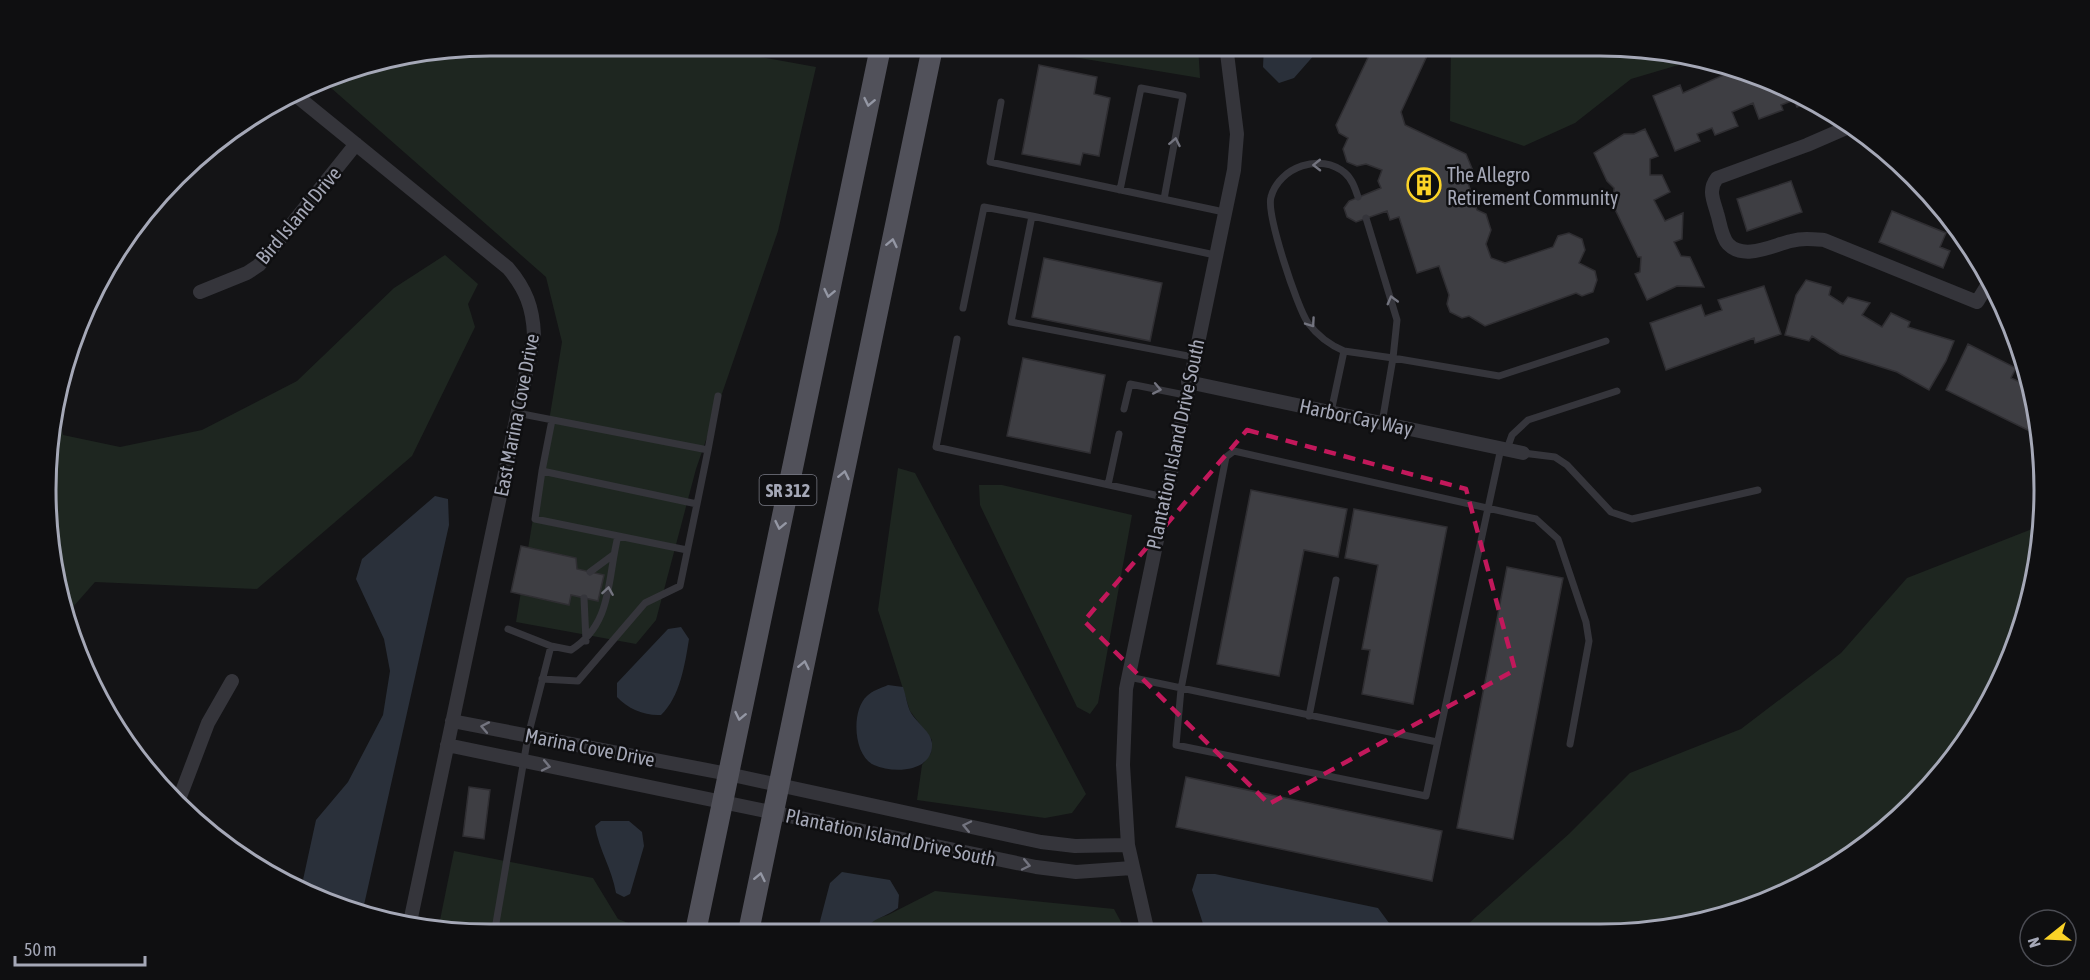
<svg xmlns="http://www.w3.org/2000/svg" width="2090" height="980" font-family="'Asap Condensed',sans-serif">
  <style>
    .green { fill: #1e2620 }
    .water { fill: #2a303a }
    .building { fill: #3e3e43; stroke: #2f2e32; stroke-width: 1.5 }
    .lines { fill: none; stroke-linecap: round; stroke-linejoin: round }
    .lane { stroke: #35353b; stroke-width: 7 }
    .street { stroke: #35353b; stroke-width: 14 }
    .primary { stroke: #51515a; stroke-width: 21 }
    .oneway { stroke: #9497a4 }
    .oneway2 { stroke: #73747f }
    .marked { fill: none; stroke: #c2185b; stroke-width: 4.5; stroke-dasharray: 12 8; stroke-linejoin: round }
    .labels { text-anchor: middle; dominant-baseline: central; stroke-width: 5; stroke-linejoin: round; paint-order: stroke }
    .shield { fill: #0f0f11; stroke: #787a85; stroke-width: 1.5 }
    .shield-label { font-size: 18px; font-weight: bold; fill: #a5a8b7 }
    .poi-label { font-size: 20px; fill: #a5a8b7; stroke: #0f0f11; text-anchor: start }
    .street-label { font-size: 20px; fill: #a5a8b7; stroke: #0f0f11 }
    .rim { fill: none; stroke: #a5a8b7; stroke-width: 3 }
  </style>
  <rect width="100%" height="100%" fill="#141416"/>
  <path class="green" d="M490 45H693L816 67 778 231 696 469 656 620 636 644 516 622 562 342 546 277 322 80 347 69Z
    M1001 45H1198L1200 78Z
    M1451 45H1600L1686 53 1702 58 1631 79 1575 123 1524 146 1450 121Z
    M445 255 478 284 468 304 475 327 412 456 257 589 95 582 65 616 49 548 55 399 63 435 120 447 202 430 297 381 394 288Z
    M898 468 915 473 1086 794 1072 813 1045 818 917 800 922 765 931 753 932 740 910 711 878 610Z
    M979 485H1002L1132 515 1098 703 1090 714 1077 707 980 505Z
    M2042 525 2037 576 2011 660 1953 761 1871 843 1771 901 1658 931 1459 932 1570 833 1630 773 1741 729 1841 653 1907 578Z
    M454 851 593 878 618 919 646 930 645 934 490 935 438 930Z
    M935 891 1114 909 1127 933 861 934 870 921 888 915Z"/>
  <path class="water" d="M1264 45H1323L1294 78 1279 83 1263 67Z
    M435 496 448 499 449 525 362 914 320 901 301 889 316 820 348 782 383 715 390 671 384 639 356 579 362 559Z
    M681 627 689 639C685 664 680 697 661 715 645 716 628 709 617 697V683L668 629Z
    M888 685 903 687C906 695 907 706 911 713 917 723 931 732 932 743 934 772 894 774 874 765 853 756 851 710 867 696 872 691 881 688 888 685Z
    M601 821H629L642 832 644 846 630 894 624 897 616 893C612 869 599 850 595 826Z
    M842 872 890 880 899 895 898 908C881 920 874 916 861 934H822L819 925 830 883Z
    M1197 874H1215L1378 908 1392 927 1390 932 1206 933 1192 890Z"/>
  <path class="building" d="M1374 45H1432L1401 112 1405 125 1466 154 1473 171 1468 183 1477 210 1486 214 1491 230 1486 244 1491 258 1505 263 1553 247 1558 236 1569 233 1582 239 1585 250 1579 263 1595 271 1597 280 1593 292 1582 296 1576 293 1485 326 1469 316 1462 318 1450 312 1447 304 1449 295 1439 266 1417 273 1399 217 1390 220 1387 211 1356 222 1347 217 1344 208 1349 201 1381 188 1378 181 1382 170 1366 164 1357 166 1347 162 1343 149 1348 138 1339 133 1336 125Z
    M1039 65 1097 77 1094 94 1110 98 1099 156 1083 153 1080 165 1022 154Z
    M1737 69 1770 79 1812 101 1797 107 1794 100 1781 105 1783 110 1759 119 1753 103 1732 112 1738 126 1715 135 1712 128 1697 134 1700 141 1675 151 1653 96 1680 85 1683 93Z
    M1645 129 1658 156 1650 159V175H1662L1670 192 1654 200 1665 221 1683 213 1682 239 1674 242 1681 256 1690 257 1704 287 1677 286 1647 300 1635 274 1640 272 1641 257H1638L1613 205 1614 188 1607 181 1594 153 1624 134H1634Z
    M1791 181 1802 212 1747 231 1737 199Z
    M1892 211 1946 233 1940 247 1950 251 1943 268 1879 242Z
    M1044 258 1162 283 1150 341 1032 317Z
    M1806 280 1831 287 1829 295 1843 304 1848 297 1870 303 1862 315 1882 327 1891 313 1910 322 1908 327 1954 341 1946 361 1929 390 1897 372 1840 354 1812 336 1809 341 1785 335 1796 295Z
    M1764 286 1781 334 1755 343 1754 338 1666 370 1650 323 1701 305 1705 316 1722 310 1718 300Z
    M1968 344 2016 368 2011 378 2026 385 2029 379 2036 403 2040 436 1946 390Z
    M1023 358 1105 375 1090 453 1007 436Z
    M1251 490 1347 509 1338 557 1304 550 1279 676 1217 664Z
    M1354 509 1447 527 1413 704 1362 694 1370 650 1362 649 1378 565 1345 558Z
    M521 546 576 558 577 569 604 575 598 601 571 595 569 605 511 592Z
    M1507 567 1563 578 1513 839 1457 828Z
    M1186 777 1442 831 1432 881 1176 827Z
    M469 787 490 790 484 839 463 836Z"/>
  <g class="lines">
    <path class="lane" d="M1001 102 990 162 1224 212
      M1120 190 1141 88 1183 96 1164 199
      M1032 216 1215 255
      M1366 218 1397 320 1393 358 1499 376 1606 341
      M963 308 984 207 1032 216 1011 322 1193 357
      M957 339 936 447 1164 497
      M1344 351C1330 345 1317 335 1308 323 1297 307 1266 214 1271 197 1279 167 1321 152 1345 173 1352 179 1355 188 1358 197
      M1124 409 1130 384 1185 395
      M1331 412 1344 351 1393 358 1382 423
      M517 413 708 450 697 504 542 471 552 420
      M1501 448C1476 564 1451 680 1426 796L1176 745 1181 689 1226 457 1234 451 1536 519 1558 539 1586 622 1589 641 1570 744
      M1507 449 1512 435 1528 420 1617 391
      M708 450 718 396
      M1523 453 1555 457 1567 465 1611 512 1632 519 1758 490
      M542 471 535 519 687 550
      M1108 485 1119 434
      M590 572 613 555
      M584 598 586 641
      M508 629 551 646 571 650C613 624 607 579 618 536
      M1129 677 1437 742
      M542 679 578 681 645 603 680 586 697 504
      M1309 716 1336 580
      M494 935 528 736 551 646"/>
    <path class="street" d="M293 93 508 268C526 289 533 308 534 335L409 927
      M1853 125 1807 145 1717 178C1708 190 1713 199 1717 213 1720 222 1721 236 1728 244 1744 261 1773 245 1791 241 1803 238 1812 239 1824 240L1977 302 1990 281
      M200 292 247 273 259 265 356 144
      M1188 382 1523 453
      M452 721 728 774 1041 842 1075 846 1128 845
      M447 745 1036 867 1076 872 1132 868
      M178 802 208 723 232 681
      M1148 933 1128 845 1123 765 1126 689 1234 170 1237 134 1226 45"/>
    <path class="primary" d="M695 934 881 45
      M748 934 933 45"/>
  </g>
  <defs><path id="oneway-chevron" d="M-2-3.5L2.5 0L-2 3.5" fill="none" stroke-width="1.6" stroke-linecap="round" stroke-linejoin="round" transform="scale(1.5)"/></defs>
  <g class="oneway">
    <use href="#oneway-chevron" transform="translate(869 102) rotate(102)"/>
    <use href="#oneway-chevron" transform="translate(892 243) rotate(-78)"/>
    <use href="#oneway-chevron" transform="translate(829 293) rotate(102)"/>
    <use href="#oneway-chevron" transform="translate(844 475) rotate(-78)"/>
    <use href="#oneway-chevron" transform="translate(780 525) rotate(102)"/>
    <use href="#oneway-chevron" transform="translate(804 665) rotate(-78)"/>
    <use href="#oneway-chevron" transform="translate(740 716) rotate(102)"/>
    <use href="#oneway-chevron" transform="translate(760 877) rotate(-78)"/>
  </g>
  <g class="oneway2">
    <use href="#oneway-chevron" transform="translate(1175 142) rotate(-79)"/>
    <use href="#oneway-chevron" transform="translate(1317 165) rotate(179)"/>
    <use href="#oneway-chevron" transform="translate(1392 300) rotate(-105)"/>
    <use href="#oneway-chevron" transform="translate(1311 323) rotate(55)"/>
    <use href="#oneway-chevron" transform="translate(1157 389) rotate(11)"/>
    <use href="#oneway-chevron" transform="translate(608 591) rotate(-81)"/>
    <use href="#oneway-chevron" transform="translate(485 727) rotate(-169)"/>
    <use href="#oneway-chevron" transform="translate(546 766) rotate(12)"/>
    <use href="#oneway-chevron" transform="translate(967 826) rotate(-168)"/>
    <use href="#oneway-chevron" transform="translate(1026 865) rotate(12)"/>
  </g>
  <path class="marked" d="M1247 430 1466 489 1515 670 1269 804 1084 621Z"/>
  <defs>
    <g id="building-ring" transform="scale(1.725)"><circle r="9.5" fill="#0f0f11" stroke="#fbd327" stroke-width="1.5"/><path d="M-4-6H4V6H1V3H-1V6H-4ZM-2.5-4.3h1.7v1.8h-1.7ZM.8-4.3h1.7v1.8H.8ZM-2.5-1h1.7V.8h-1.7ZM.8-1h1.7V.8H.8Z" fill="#fbd327"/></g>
  </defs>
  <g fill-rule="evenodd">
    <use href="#building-ring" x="1424" y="185"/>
  </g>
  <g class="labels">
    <rect class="shield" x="759.5" y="475" width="57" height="30" rx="4.5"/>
    <g class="shield-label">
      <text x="788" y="490">SR 312</text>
    </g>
    <g class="poi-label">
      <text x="1447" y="174">The Allegro<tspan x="1447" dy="23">Retirement Community</tspan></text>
    </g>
    <g class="street-label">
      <text transform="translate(298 215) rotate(-50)">Bird Island Drive</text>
      <text transform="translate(516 415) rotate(-79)">East Marina Cove Drive</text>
      <text transform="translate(1356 417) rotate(12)">Harbor Cay Way</text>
      <text transform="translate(1175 444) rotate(-78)">Plantation Island Drive South</text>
      <text transform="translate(590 747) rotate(11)">Marina Cove Drive</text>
      <text transform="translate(891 837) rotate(12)">Plantation Island Drive South</text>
    </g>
  </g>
  <path d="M0 0H2090V980H0ZM490 56H1600A434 434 0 0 1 2034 490V490A434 434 0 0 1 1600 924H490A434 434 0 0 1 56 490V490A434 434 0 0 1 490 56Z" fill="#0f0f11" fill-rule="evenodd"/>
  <path class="rim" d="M490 56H1600A434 434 0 0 1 2034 490V490A434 434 0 0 1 1600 924H490A434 434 0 0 1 56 490V490A434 434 0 0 1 490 56Z"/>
  <g transform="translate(2048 938) rotate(252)"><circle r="28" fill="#0f0f11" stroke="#4b4c53" stroke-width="1.5"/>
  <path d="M0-4.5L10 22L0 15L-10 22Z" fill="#fbd327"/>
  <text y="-9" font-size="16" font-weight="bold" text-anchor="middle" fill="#a5a8b7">N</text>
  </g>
  <path d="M15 956v9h130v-9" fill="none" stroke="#a5a8b7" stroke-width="3"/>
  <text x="24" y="956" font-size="18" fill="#a5a8b7" stroke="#0f0f11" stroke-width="4.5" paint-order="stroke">50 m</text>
</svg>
